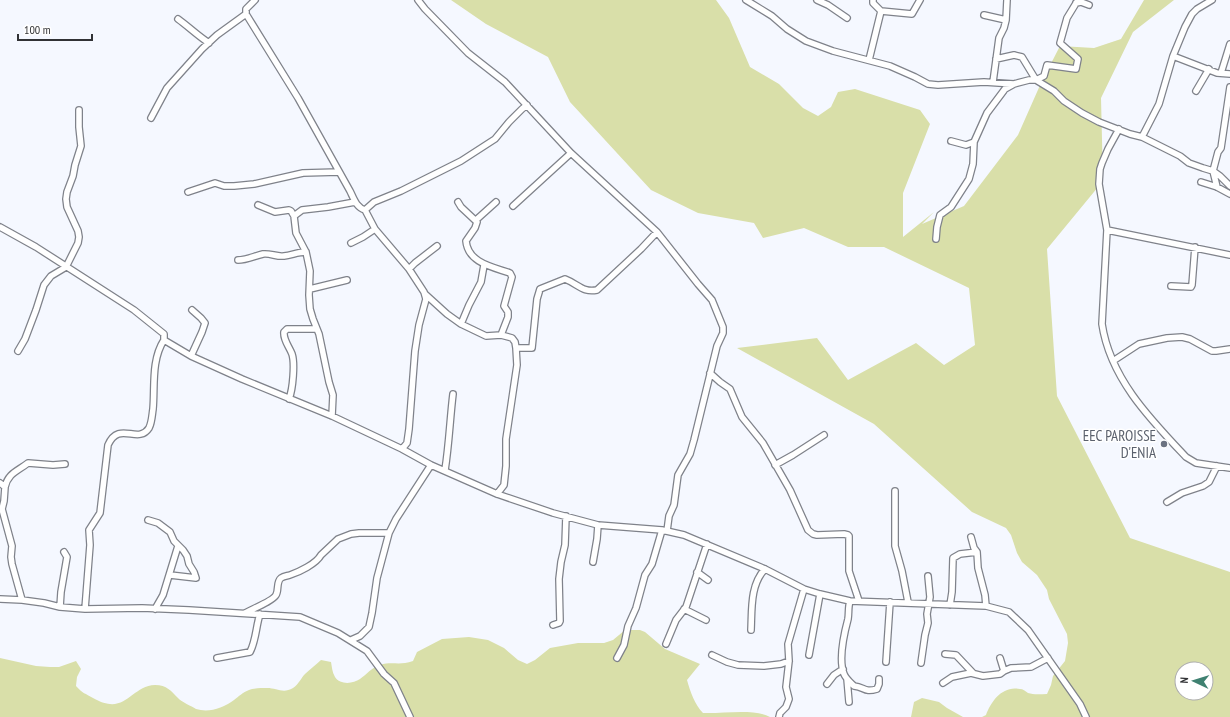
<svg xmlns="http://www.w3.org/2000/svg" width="1230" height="717" font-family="'PT Sans Narrow',sans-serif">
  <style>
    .green { fill: #d9dfa9; fill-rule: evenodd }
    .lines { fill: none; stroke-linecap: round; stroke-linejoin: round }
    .street-casing { stroke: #7f828a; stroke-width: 8 }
    .street { stroke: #fff; stroke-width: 5.5 }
    .worship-dot { fill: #6b7280; stroke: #fff; stroke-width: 1.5 }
    .labels { text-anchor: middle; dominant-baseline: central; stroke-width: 3; stroke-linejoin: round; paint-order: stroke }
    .worship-label { font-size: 15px; fill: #5b616d; stroke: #fff; text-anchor: end }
  </style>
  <rect width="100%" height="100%" fill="#f5f8ff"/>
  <path class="green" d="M451 0H716L729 18 750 67 779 84 803 108 818 116 831 107 838 92 855 89 920 110 930 124 903 193V237L934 212 922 224 964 206 1018 135 1041 83 1060 46 1094 48 1121 39 1144 0H1174L1133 32 1101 98 1103 181 1047 249 1057 396 1130 538 1230 572V717H982L986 715C991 701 1003 685 1020 689 1023 689 1025 691 1028 693 1034 695 1041 694 1047 694L1051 685 1053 676 1065 661 1068 643 1067 634 1049 599 1047 590 1037 575 1022 562 1017 553 1011 535 1006 528 972 512 874 424 737 348 817 338 848 380 916 343 944 365 975 345 969 288 884 247H848L804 228 763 238 754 223 698 213 651 190 570 102 548 57 486 24ZM1182 669H1206V693H1182Z
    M625 630H640L645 632 665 649 700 664 687 680C690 691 695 705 703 713 722 714 753 708 770 717H0V658L36 666 50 667H59L76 661 81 669 77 677 76 686C83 694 85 693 93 698 126 717 130 686 155 685 167 685 171 691 178 698 180 701 193 707 196 709 209 713 223 708 234 700 238 697 243 692 249 690 253 688 262 688 267 688 277 688 283 694 293 688 299 684 301 678 305 674 310 669 316 665 321 660L331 662C332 667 332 672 335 677 340 685 353 684 360 679 367 674 371 668 380 665 392 661 399 666 413 661L417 652 442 639 469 637 488 640 504 648 518 660 527 664 535 660 550 648 578 643H604L613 640Z
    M922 698 939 702 947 708 963 717H911L914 702Z"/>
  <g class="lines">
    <g class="street-casing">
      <path id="street" d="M418 0 425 9 468 53 505 82 571 153 657 232 698 284 712 300 723 327V333L717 346 694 440 690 454 678 475 674 505 669 516 667 531
        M746 0 772 16 787 29 806 41 833 51 890 66 915 77 928 84 938 85 984 82 1014 84 1029 80H1036L1054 91 1064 101 1082 113 1099 122 1130 134 1142 137 1180 156 1189 163 1203 168 1213 171 1220 176 1230 186
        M817 0 828 5 847 18
        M1076 3 1081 2 1089 5
        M881 11 912 14 920 0
        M246 14V9L255 0
        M984 15 1006 20
        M178 19C189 27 198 36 209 43
        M1173 56 1217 73 1230 74
        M996 59 1014 55 1022 57 1036 80 1044 76 1047 65 1076 69 1078 59 1060 43 1067 18 1078 0
        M869 60 881 11 873 3V0
        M1221 73 1230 44
        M993 82 999 38 1004 28 1006 20 1007 0
        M1196 91 1209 69
        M151 118 167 88 202 49 217 35 246 14 298 98 350 191C354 199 356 207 365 210
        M1119 129 1108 149 1102 163 1100 169 1099 184 1107 230 1102 324C1110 378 1150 419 1186 457L1196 463 1230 468
        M1142 137 1159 104 1173 56 1185 27 1192 14 1197 9 1212 0
        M951 141 966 145 974 142
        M1201 182 1217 187 1230 194
        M1217 187 1213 171 1218 152 1221 148 1230 87
        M188 192 215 183 224 186H234L254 184 303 173 339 172
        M458 202 461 207 477 222 475 228 466 241C468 263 493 267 510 273L512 277 504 306 508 312V317L501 335 512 338 515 342 516 348
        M258 205 275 212 289 210 291 211 294 216
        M513 206 571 153
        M476 220 496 202
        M0 227 36 247 134 310 164 334V340L191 356 242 379 332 416 402 449 431 465 497 494 553 513 598 525 662 530 684 535 765 569 804 589 820 594 850 601 986 606 1009 612 1028 630 1080 704 1086 717
        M1107 230 1230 255
        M936 239 937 227 940 215 951 207 969 179 973 164 974 142 987 113 1005 89 1014 84
        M351 243 363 237 375 229
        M238 260C247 260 254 256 263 254 270 253 277 257 284 256 292 255 298 252 306 252
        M409 269 415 263 437 246
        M1171 286 1191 287 1192 285 1195 247
        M310 289 347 280
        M425 294 447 314 461 324 486 336 501 335
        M461 324 469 305 481 282 484 265
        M18 351 25 339 36 310 44 285 51 276 66 267 78 243 79 237 78 231 67 207 66 199 67 192 73 176 75 165 81 146 79 127V110
        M191 356 202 332 205 323 201 318 192 310
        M1113 361 1139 344 1167 338 1182 337 1190 339 1212 351H1216L1230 349
        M710 373 720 382 730 389 742 417 763 443 790 490 808 530 813 534 817 535 844 534 848 535 849 536V571L859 601
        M289 399C293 389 295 363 292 354 289 346 283 340 284 332L287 329H316
        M332 416 333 395 329 382 319 334 313 319 310 309 309 295 310 271 306 252 296 233 294 216 302 210 328 207 355 202
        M402 449 407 443 409 429 415 351 419 325 426 299 424 292 409 269 375 229 365 210 374 202 401 191 461 161 495 139 509 122 522 109 527 105
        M775 465 793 455 824 435
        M445 470C449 445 450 419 453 394
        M0 483 5 487 4 501 2 509 12 546 11 557 12 564 22 600
        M5 487C8 473 18 471 28 463L53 465 65 464
        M895 491V546L902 571 908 602
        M497 494 504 485 506 466V439L517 365 516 348H532L537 299 540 289 565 279C578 284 583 293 597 290L641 249 657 232
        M1167 502 1182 493 1203 486 1209 482 1217 466
        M148 520 158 523 170 532 174 541 183 550 187 556 189 564 194 572 196 578 170 575
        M971 537 974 548 977 552 978 568 985 595 986 606
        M593 562 597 539 598 525
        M697 572 708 580
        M0 599 22 600 44 603 60 607 85 609 142 608 189 610 300 617 338 633 367 651 384 674 394 683 410 717
        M850 601C848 607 849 613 848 619 844 634 838 659 844 674 846 679 851 683 854 686 865 687 864 693 877 689L879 684V679
        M950 605 952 592 953 558 960 554 977 552
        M60 607 61 592 67 557 64 552
        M85 609 90 545 89 530 100 513 108 445C119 420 138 445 149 428 152 422 152 415 153 409 155 387 151 360 164 340
        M155 609 163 595 178 546
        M684 609 706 620
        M245 613C252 609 273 601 276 595 279 590 276 582 281 578 284 576 287 576 290 575 299 572 316 564 321 555L338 539 351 534 359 533H389
        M553 625 559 623 560 621 559 579 561 562 565 545 566 516
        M751 630C752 609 750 585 765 569
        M351 640 360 636 369 627 372 613 377 578 389 533 396 519 431 465
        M666 644 676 620 686 607 707 544
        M945 654 956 655 973 673
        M712 655 727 662 738 665 764 666 781 664 789 661
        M809 655 820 594
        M217 658 250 652C256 641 256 626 260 614
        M617 658 624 645 628 626 636 608 645 575 652 564 662 530
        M1000 658 1004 671
        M886 662 890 602
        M921 663 925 635 928 623 927 614 930 597 928 576
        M847 679 849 702
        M943 683 952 677 971 673 983 676 1000 674 1004 671 1011 668 1031 667 1048 658
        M827 684 834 675 843 669
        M779 717 780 713 786 707 789 699 786 687 789 661 788 644 804 589"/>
    </g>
    <use href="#street" class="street"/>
  </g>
  <circle class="worship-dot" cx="1164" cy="444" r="4"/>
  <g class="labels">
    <g class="worship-label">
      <text x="1156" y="435">EEC PAROISSE<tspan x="1156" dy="17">D'ENIA</tspan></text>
    </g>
  </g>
  <g transform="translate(1194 681) rotate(274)"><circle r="19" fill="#ffffff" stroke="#adadae"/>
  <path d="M0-3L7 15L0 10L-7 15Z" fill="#3f8171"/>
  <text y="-6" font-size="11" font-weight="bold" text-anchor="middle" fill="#313235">N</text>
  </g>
  <path d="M18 34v6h74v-6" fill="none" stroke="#313235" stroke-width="2"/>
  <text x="24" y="34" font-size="12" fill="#313235" stroke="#ffffff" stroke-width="3" paint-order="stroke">100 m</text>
</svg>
